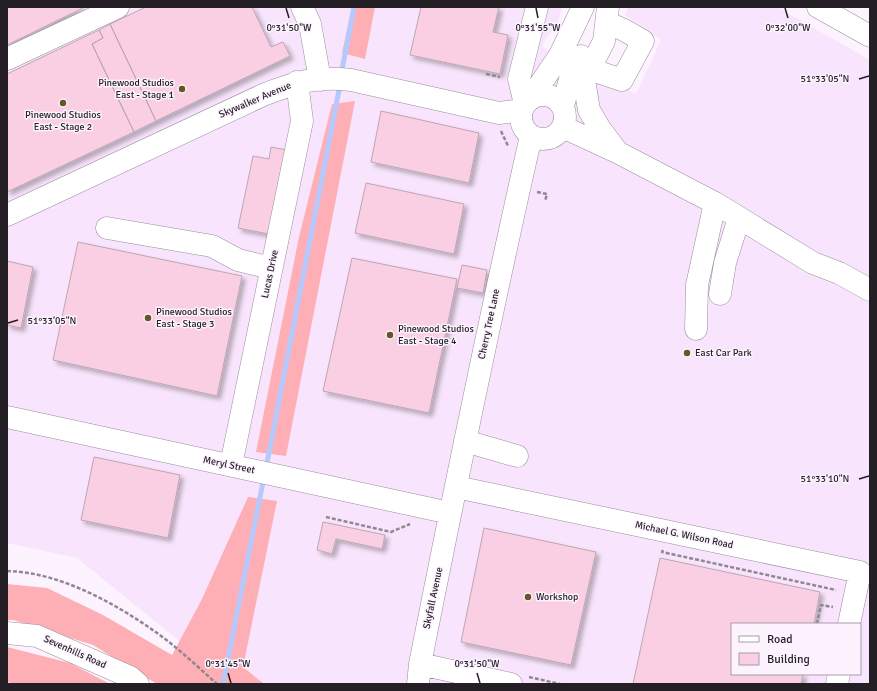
<svg xmlns="http://www.w3.org/2000/svg" width="877" height="691" font-family="Signika,sans-serif">
  <style>
    .built { fill: #f8e4fc; fill-rule: evenodd }
    .forest { fill: #feafb5 }
    .lines { fill: none; stroke-linecap: round; stroke-linejoin: round }
    .stream { stroke: #b6c9fc; stroke-width: 5 }
    .building { fill: #facee3; stroke: #bca7b1; filter: url(#shadow) }
    .minor-casing { stroke: #9a8c9c; stroke-width: 23 }
    .path { stroke: #8f8891; stroke-width: 2.5; stroke-dasharray: 4 2; stroke-linecap: butt }
    .minor { stroke: #fff; stroke-width: 22 }
    .ticks { fill: none; stroke: #241e25; stroke-width: 1.5 }
    .poi-dot { fill: #655724; stroke: #fcf3fe; stroke-width: 1.5 }
    .labels { text-anchor: middle; dominant-baseline: central; stroke-width: 3; stroke-linejoin: round; paint-order: stroke }
    .poi-label { font-size: 10px; fill: #241e25; stroke: #fcf3fe; text-anchor: start }
    .street-label { font-size: 10px; fill: #241e25; stroke: #fcf3fe }
    .ticks-label { font-size: 10px; text-anchor: middle; fill: #241e25; stroke: #fcf3fe; stroke-width: 3; stroke-linejoin: round; paint-order: stroke }
  </style>
  <defs>
    <filter id="shadow"><feDropShadow dx="3.5" dy="3.5" stdDeviation="2" flood-color="#0004"/></filter>
  </defs>
  <rect width="100%" height="100%" fill="#fcf3fe"/>
  <path class="built" d="M7 7H562L558 22 546 38 542 47 636 94 661 40 625 15 628 7H777L870 60V684H237L177 639 77 558 7 543ZM732 624H860V674H732Z"/>
  <path class="forest" d="M352 7H375L365 59 342 53Z
    M355 101 286 456 256 452 299 237 332 104Z
    M248 497 277 501 243 667 264 684H157L93 645 13 620H7V584L47 588 103 615 172 655 202 599Z
    M7 647 70 663 110 684H15L7 682Z"/>
  <g class="lines">
    <path class="stream" d="M341 75 354 7
      M266 468 340 85
      M223 684 264 477"/>
  </g>
  <path class="building" d="M7 7H85L7 45Z
    M146 7H252L271 47 283 42 290 56 156 121 110 24Z
    M421 7H499L493 32 508 35 500 74 410 55Z
    M110 24 156 121 134 132 92 44 103 38 99 30Z
    M99 30 103 38 92 44 134 132 7 192V74Z
    M381 111 479 133 469 183 371 162Z
    M271 147 287 150 269 234 238 228 253 156 269 159Z
    M366 183 464 204 454 254 355 233Z
    M78 242 242 276 217 396 53 360Z
    M352 258 457 279 429 413 323 391Z
    M7 261 33 267 21 328 7 325Z
    M462 265 487 270 483 293 457 288Z
    M94 457 180 475 168 538 81 520Z
    M323 522 385 535 382 549 336 539 332 554 317 550Z
    M484 528 596 552 571 665 461 642Z
    M660 558 820 592 814 624H732V674H803L801 684H633Z"/>
  <g class="lines">
    <g class="minor-casing">
      <path id="minor" d="M302 7 310 24 320 80
        M608 7 604 41 584 80 589 110 600 129 616 150
        M818 7 870 36
        M7 59 118 7
        M589 69 622 80 643 41 624 30 608 23
        M521 117a22 22 0 1 1 44 0a22 22 0 1 1-44 0Z
        M531 98 560 55 583 7
        M525 104 519 79 537 7
        M563 106 570 79 581 56
        M563 127 617 152 715 203 813 263 839 273 870 290
        M7 215 263 95C296 82 316 76 351 80L499 113 522 110
        M107 228 212 246 238 260 271 268
        M720 294 725 263 739 218
        M696 329 697 285 715 203
        M7 417 450 513
        M465 441 517 456
        M231 465 302 121 297 82
        M456 487 860 572 849 624
        M7 633 37 636 130 677 138 684
        M420 664 511 684
        M418 684 420 664C455 488 491 312 531 136
        M837 684 839 674"/>
    </g>
    <path class="path" d="M486 74 500 77
      M501 131 508 146
      M537 192 547 194 545 201
      M326 517 391 532 410 524
      M663 550 662 552 836 590
      M7 571C59 572 115 603 157 633 178 648 198 667 217 684
      M817 624 821 605 833 607
      M529 677 560 684"/>
    <use href="#minor" class="minor"/>
  </g>
  <path class="ticks" d="M286 8 289 18M536 8 538 18M785 8 788 18M859 79 869 76M8 323 18 320M859 479 869 476M228 673 231 683M477 673 480 683"/>
  <g class="poi-dot">
    <circle cx="182" cy="89" r="4"/>
    <circle cx="63" cy="103" r="4"/>
    <circle cx="148" cy="318" r="4"/>
    <circle cx="390" cy="335" r="4"/>
    <circle cx="687" cy="353" r="4"/>
    <circle cx="528" cy="597" r="4"/>
  </g>
  <g class="labels">
    <g class="poi-label">
      <text x="174" y="83" text-anchor="end">Pinewood Studios<tspan x="174" dy="12">East - Stage 1</tspan></text>
      <text x="63" y="115" text-anchor="middle">Pinewood Studios<tspan x="63" dy="12">East - Stage 2</tspan></text>
      <text x="156" y="312">Pinewood Studios<tspan x="156" dy="12">East - Stage 3</tspan></text>
      <text x="398" y="329">Pinewood Studios<tspan x="398" dy="12">East - Stage 4</tspan></text>
      <text x="695" y="353">East Car Park</text>
      <text x="536" y="597">Workshop</text>
    </g>
    <g class="street-label">
      <text transform="translate(255 100) rotate(-23)">Skywalker Avenue</text>
      <text transform="translate(270 274) rotate(-78)">Lucas Drive</text>
      <text transform="translate(489 324) rotate(-78)">Cherry Tree Lane</text>
      <text transform="translate(229 465) rotate(12)">Meryl Street</text>
      <text transform="translate(684 535) rotate(12)">Michael G. Wilson Road</text>
      <text transform="translate(433 598) rotate(-78)">Skyfall Avenue</text>
      <text transform="translate(75 652) rotate(24)">Sevenhills Road</text>
    </g>
  </g>
  <g class="ticks-label">
    <text x="289" y="31">0°31'50"W</text>
    <text x="538" y="31">0°31'55"W</text>
    <text x="788" y="31">0°32'00"W</text>
    <text x="825" y="82">51°33'05"N</text>
    <text x="52" y="324">51°33'05"N</text>
    <text x="825" y="482">51°33'10"N</text>
    <text x="228" y="667">0°31'45"W</text>
    <text x="477" y="667">0°31'50"W</text>
  </g>
  <rect width="877" height="691" fill="none" stroke="#241e25" stroke-width="16"/>
  <rect x="731" y="623" width="130" height="52" fill="#fcf3fe" stroke="#a69ea7"/>
  <rect x="739" y="636" width="20" height="6" fill="#ffffff" stroke="#a69ea7"/>
  <text x="767" y="643" font-size="12" fill="#241e25">Road</text>
  <rect x="739" y="653" width="20" height="12" fill="#facee3" stroke="#a69ea7"/>
  <text x="767" y="663" font-size="12" fill="#241e25">Building</text>
</svg>
